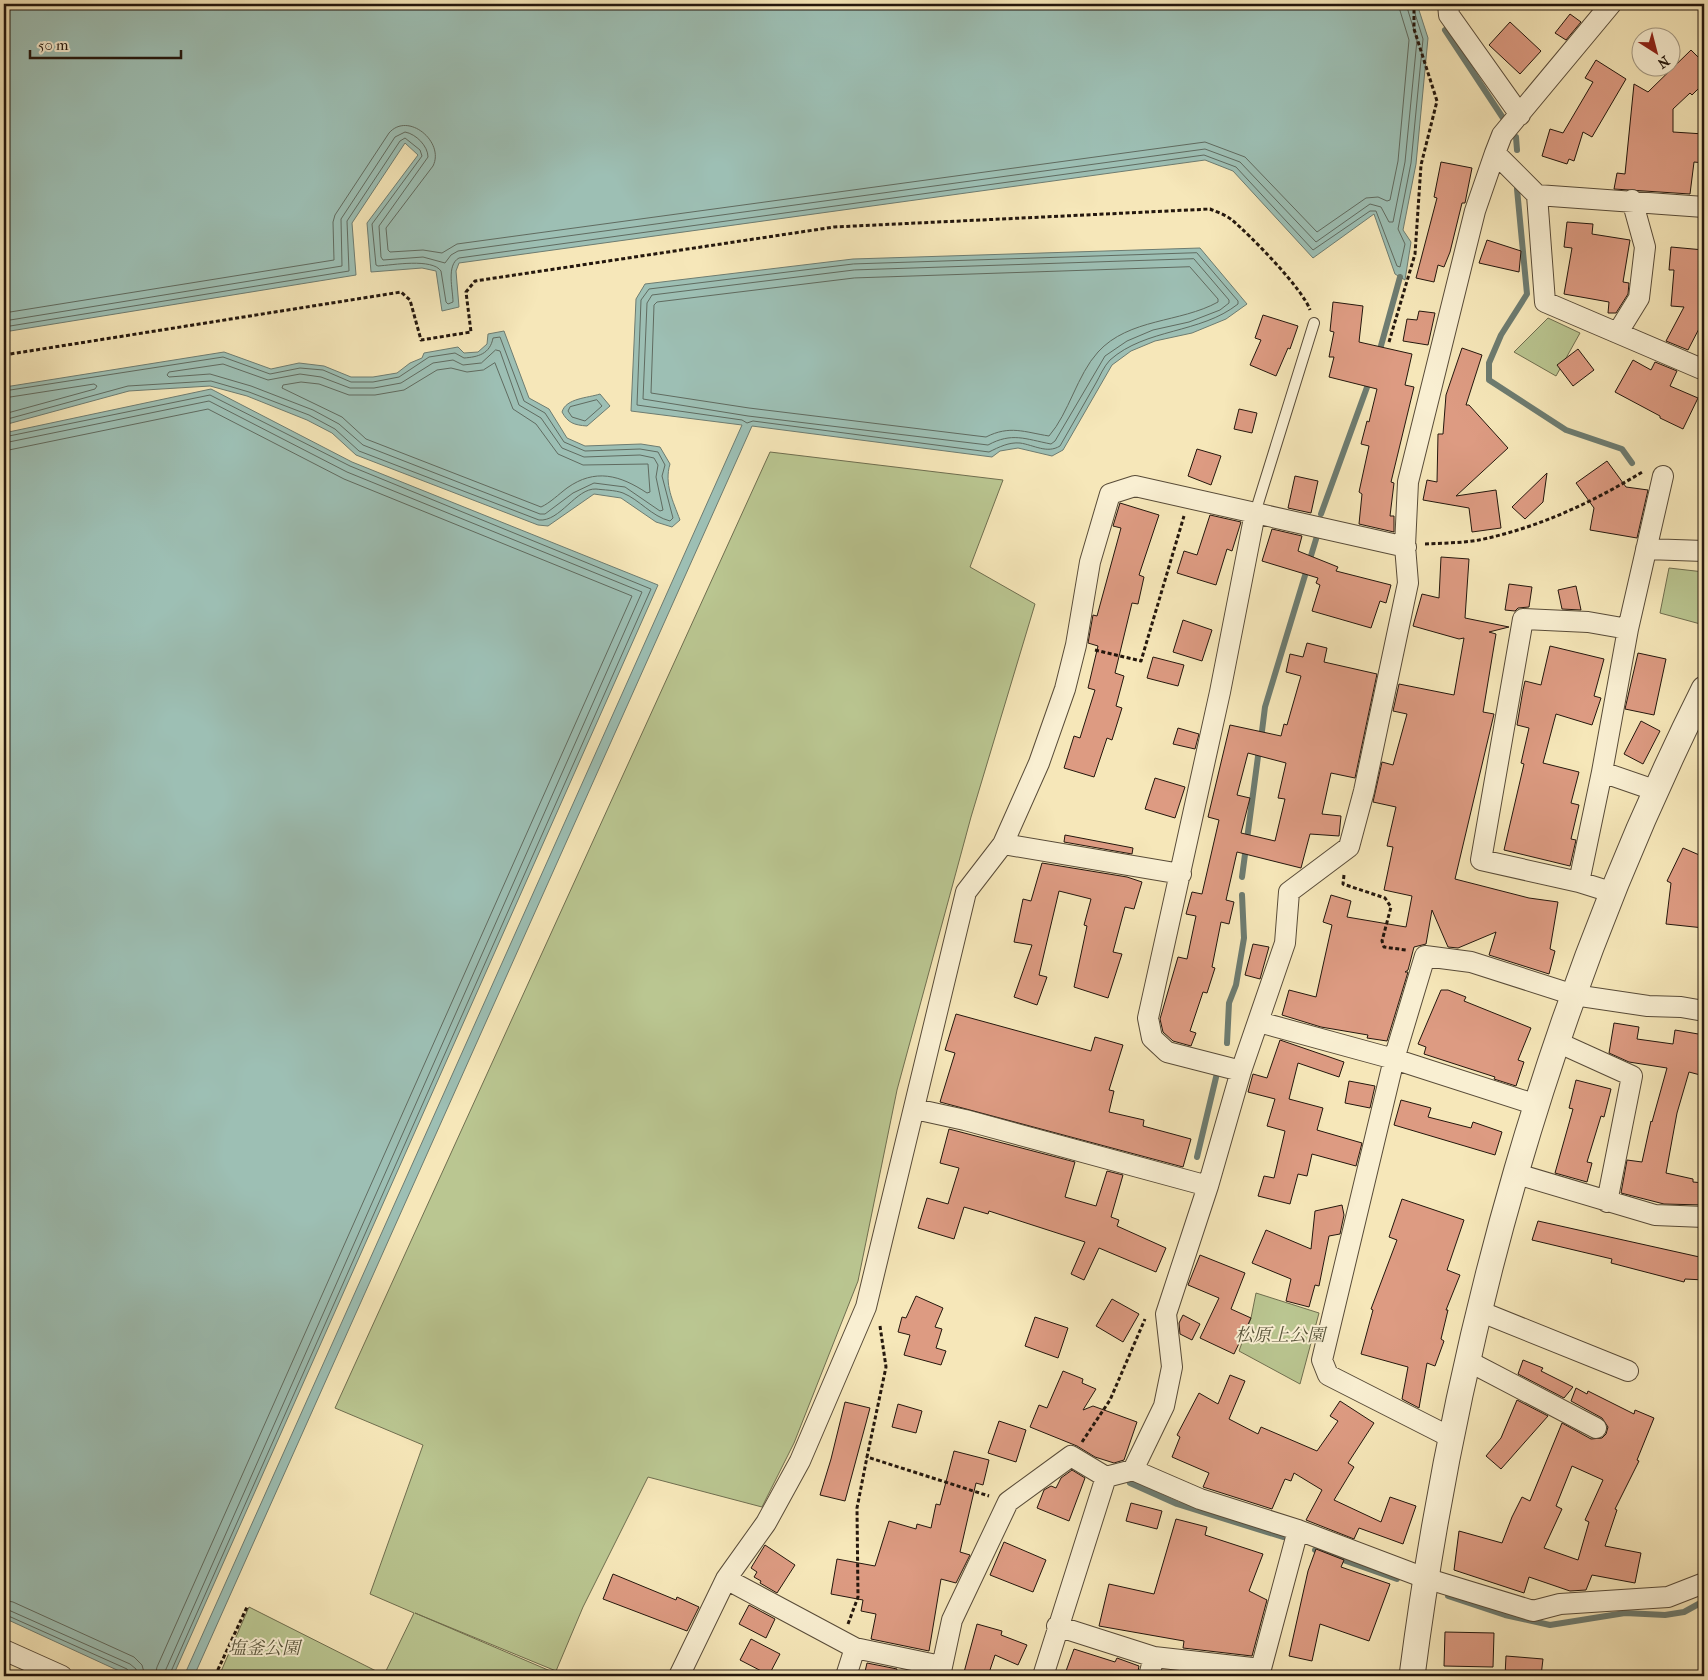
<svg xmlns="http://www.w3.org/2000/svg" width="1708" height="1680" font-family="'IM FELL French Canon','Noto Serif JP',serif">
  <style>
    .green { fill: #bac691; stroke: #6f6e4f }
    .water { fill: #9dbfb4; stroke: #6d7c71 }
    .lines { fill: none; stroke-linecap: round; stroke-linejoin: round }
    .shore { stroke: #606b60; stroke-width: 1 }
    .stream { stroke: #6d7c71; stroke-width: 6 }
    .building { fill: #dd9b82; stroke: #24170d; fill-rule: evenodd }
    .service-casing { stroke: #584b38; stroke-width: 12 }
    .minor-casing { stroke: #584b38; stroke-width: 22 }
    .tertiary-casing { stroke: #584b38; stroke-width: 27 }
    .path { stroke: #24170d; stroke-width: 3; stroke-dasharray: 4 2.5; stroke-linecap: butt }
    .service { stroke: #f9efd2; stroke-width: 10 }
    .minor { stroke: #f9efd2; stroke-width: 20 }
    .tertiary { stroke: #f9efd2; stroke-width: 25 }
    .labels { text-anchor: middle; dominant-baseline: central; stroke-width: 4; stroke-linejoin: round; paint-order: stroke }
    .park-label { font-size: 18px; font-style: italic; fill: #58543b; stroke: #f9efd2 }
  </style>
  <rect width="100%" height="100%" fill="#f6e7b9"/>
  <filter id="stains"><feTurbulence type="fractalNoise" baseFrequency=".004" numOctaves="4"/><feColorMatrix values="0 0 0 0 .2 0 0 0 0 .09 0 0 0 0 .02 0 0 0 .5 -.17"/></filter>
  <radialGradient id="worn" r=".72"><stop offset=".6" stop-color="#630" stop-opacity="0"/><stop offset="1" stop-color="#630" stop-opacity=".3"/></radialGradient>
  <path class="green" d="M1548 318 1580 333 1556 376 1514 352Z
    M770 452 1003 480 970 567 1035 604 971 817 897 1090 858 1281 794 1443 762 1507 648 1477 583 1607 556 1671 415 1613 555 1673 553 1676H219L249 1607 384 1675 414 1613 370 1594 423 1445 335 1408Z
    M1669 568 1704 572V625L1660 613Z
    M1256 1293 1319 1313 1300 1384 1239 1351 1251 1318Z"/>
  <path class="water" d="M4 4H1417L1428 38 1416 164 1403 230 1411 242 1405 280 1395 274 1374 214 1313 258 1233 171 1205 160 459 263 456 271 459 307 442 311 436 271 422 268 371 272 367 223 418 155 405 143 352 223 356 275 4 332Z
    M1200 248 1247 304 1226 319 1192 333 1155 341 1131 351 1112 365 1063 450 1052 456 1018 448 1000 451 992 457 752 426 194 1676H184L742 425 631 411 636 299 645 284 853 259Z
    M504 331 529 398 549 409 567 438 585 446 641 444 660 447 670 464C664 484 673 501 680 520L672 527 656 522 621 498 594 494 548 526 538 525 356 455 332 433 307 420 247 396 210 386 129 391 4 425 5 387 224 352 271 369 299 363 324 366 351 377H373L397 373 410 363 422 358 424 353 458 347 464 353 478 352 487 344 488 334Z
    M211 389 352 462 658 585 173 1676H130L4 1618V433Z
    M600 394 610 406 587 426C574 425 568 423 562 412 566 398 588 398 600 394Z"/>
  <g class="lines">
    <path class="shore" d="M1197 253 1238 301V304C1200 334 1146 328 1110 360 1104 366 1100 376 1096 383 1084 404 1072 425 1060 446 1047 454 1034 445 1020 443 1009 442 999 447 989 452L753 421 747 423 742 420 637 405 641 300 649 289 853 264Z
      M1194 259 1229 300V303L1220 310 1189 322 1153 330 1127 341 1105 356 1055 441 1051 444C1025 439 1012 432 988 445L748 416 643 399 647 303 652 295 854 270Z
      M1190 267 1218 299V302C1180 323 1129 318 1098 352 1077 375 1069 413 1049 436 1024 432 1010 425 986 437L749 408 651 393 654 305 657 302 854 278Z
      M4 313 334 260 333 222 335 215 389 133C408 111 445 142 433 166L386 228 388 250 390 252 423 250 442 253 457 244 1205 142 1245 157 1317 232 1366 198 1378 197 1387 201 1390 200 1398 161 1409 40 1398 4
      M4 321 342 266 341 219 395 137 405 132C416 134 428 146 428 157L379 226 381 257 383 260 423 257 445 263 451 255 458 251 1205 149 1240 162 1316 242 1370 204 1381 207 1389 222H1393L1405 162 1417 40 1406 4
      M4 327 349 271 347 221 400 141 405 138 420 150 422 156 372 224 376 265 378 266C393 265 432 258 441 271L446 302 448 304 453 302C453 290 446 265 459 258L1204 155 1236 167 1313 250 1370 211H1376L1397 266 1400 267 1405 244 1398 229 1411 163 1423 39 1412 4
      M496 350 500 351 519 405 541 418 562 448 584 457 640 455 654 458 658 465 656 477 663 510 660 511 625 487 594 483 573 493 545 514H540L363 445 339 424 313 410 251 386 210 374 169 377 167 375 169 372 223 364 268 380 300 374 321 377 350 388H374L401 383 433 363 453 360 463 365 481 363Z
      M495 363 513 409 536 424 558 454 583 465 648 464 650 492 647 493C620 475 595 468 567 488 559 494 550 503 541 507L366 439 342 417 282 388 283 385 301 382 319 384 349 395H375L404 390 437 370 451 368 467 372 483 370Z
      M4 391 223 357 270 374 300 368 323 370 351 382H373L399 377 429 357 455 353 464 358C478 357 490 354 493 338L500 337 524 401 545 413 564 442 585 451 640 449 658 452 665 465 662 476 673 518 670 521C651 516 640 500 623 493 615 490 603 490 596 489 576 488 560 522 539 520L359 451 335 429 309 415 249 392 211 381 128 386 4 420
      M4 398 94 384 97 386 95 389 4 414
      M597 400 602 406 585 421 572 417 568 411 570 407Z
      M4 437 210 395 350 466 651 589 169 1676
      M4 443 209 401 347 472 642 592 163 1676
      M4 451 208 409 344 479 632 596 157 1667 155 1676
      M4 1600 13 1602 134 1657 142 1665 145 1676
      M4 1608 130 1664 136 1669 137 1676
      M4 1614 127 1669 131 1676"/>
    <path class="stream" d="M1445 30 1503 118
      M1516 137 1517 150
      M1517 189 1527 294 1501 335 1489 363V380L1566 430 1622 449 1632 463
      M1379 353 1400 277
      M1321 514 1370 379
      M1261 739 1265 707 1317 536
      M1242 877 1259 749
      M1227 1043 1229 1003 1236 985 1244 938 1242 895
      M1197 1157 1218 1069
      M1130 1483 1177 1504 1283 1537
      M1315 1550 1397 1579
      M1448 1596 1505 1615 1550 1625 1625 1613 1665 1615 1684 1612 1704 1601"/>
  </g>
  <path class="building" d="M1570 14 1581 22 1566 40 1555 33Z
    M1510 22 1541 51 1520 74 1489 45Z
    M1691 50 1704 63V83L1692 95 1690 93 1673 109V132L1704 134V163L1694 162 1690 194 1614 189 1617 173 1625 174 1634 84 1648 92Z
    M1596 60 1626 79 1592 137 1583 132 1574 161 1569 159 1567 164 1542 156 1550 129 1563 133 1593 82 1585 78Z
    M1441 162 1472 168 1465 203H1462L1450 252 1444 267 1438 265 1434 282 1416 278 1437 198 1434 197Z
    M1567 222 1593 224 1592 234 1630 240 1623 282 1629 283 1628 294 1616 313H1608L1609 302 1564 294 1572 248 1564 247Z
    M1487 240 1521 251 1519 272 1479 263Z
    M1671 247 1704 250V319L1688 350 1666 341 1684 307 1671 306 1674 270H1669Z
    M1333 302 1363 306 1359 342 1412 354 1405 385 1414 387 1391 482 1394 483 1390 516H1394V532L1359 524 1362 494 1359 492 1369 446 1361 444 1367 421 1369 422 1377 389 1329 377 1334 357H1329L1334 332 1330 331Z
    M1419 311 1435 313 1428 345 1403 341 1407 319 1417 320Z
    M1263 315 1298 326 1290 349 1288 348 1276 376 1250 365 1261 340 1255 338Z
    M1462 348 1482 355 1466 405H1469L1508 448 1456 496 1496 490 1501 528 1472 532 1469 508 1423 500 1427 480 1437 482 1438 434H1443L1446 395Z
    M1578 349 1594 370 1573 386 1557 365Z
    M1633 360 1651 370 1655 362 1677 371 1670 386 1698 398 1683 429 1660 418V416L1615 392Z
    M1239 409 1257 413 1252 433 1234 429Z
    M1197 449 1221 456 1211 485 1188 476Z
    M1607 461 1626 487 1648 490 1637 538 1590 530 1594 508 1576 483Z
    M1547 473 1543 502 1525 519 1512 507Z
    M1295 476 1318 481 1311 513 1288 508Z
    M1120 503 1159 515 1139 575 1144 577 1138 604 1132 603 1115 673 1124 676 1116 706 1122 708 1112 740 1107 738 1094 777 1064 768 1074 736 1080 738 1095 690 1088 688 1098 646 1088 643 1093 615 1097 616 1121 528 1113 526Z
    M1210 515 1241 522 1232 551 1227 549 1216 585 1177 573 1184 551 1197 555Z
    M1272 529 1302 536 1298 551 1338 567 1336 571 1391 585 1386 603 1380 601 1371 628 1312 611 1320 585 1316 583 1318 578 1262 561Z
    M1441 557 1469 559 1465 618 1509 627 1489 632 1496 634 1483 712 1494 714 1455 879 1529 898 1558 902 1550 949 1555 951 1549 974 1489 955 1496 932 1458 948 1448 947 1432 910 1426 944 1414 947 1408 970 1405 972H1408L1387 1041 1367 1038 1368 1035 1321 1027 1282 1015 1289 990 1316 997 1332 925 1323 922 1331 895 1351 901 1347 917 1406 927 1412 896 1384 890 1393 847 1387 846 1396 807 1373 802 1382 762 1393 765 1407 714 1393 711 1399 684 1454 695 1464 638 1459 639 1413 626 1422 594 1439 598Z
    M1509 584 1532 587 1529 607 1518 608 1515 611 1505 610Z
    M1576 586 1581 610 1562 609 1558 590Z
    M1183 620 1212 630 1202 661 1173 652Z
    M1307 643 1327 648 1324 662 1377 674 1355 778 1331 773 1322 814 1341 816 1339 836 1310 834 1301 868 1237 852 1226 900 1234 902 1229 924 1221 922 1212 967 1215 968 1207 993 1203 992 1190 1031 1196 1033 1191 1046 1173 1041 1163 1032 1160 1019 1178 957 1187 959 1196 916 1186 914 1192 892 1202 894 1219 820 1208 817 1230 725 1281 736 1284 724 1287 725 1301 676 1286 672 1290 654 1303 657ZM1248 753 1286 763 1278 798 1285 799 1275 841 1241 833 1250 798 1237 795Z
    M1550 646 1604 659 1594 696 1601 698 1592 725 1556 714 1543 763 1579 772 1571 803 1579 805 1571 839 1576 840 1570 866 1504 850 1524 764 1521 763 1529 728 1517 725 1523 690 1525 681 1541 685Z
    M1638 653 1666 659 1654 715 1625 709Z
    M1153 657 1184 665 1178 686 1147 678Z
    M1641 721 1660 731 1643 764 1624 754Z
    M1178 728 1199 734 1195 749 1173 744Z
    M1155 778 1185 787 1175 818 1145 809Z
    M1065 835 1133 848 1132 854 1064 842Z
    M1683 848 1704 857V928L1666 924 1671 883 1667 881Z
    M1042 863 1127 877 1142 882 1134 909 1125 907 1113 952 1122 954 1108 998 1074 987 1087 926 1084 925 1091 899 1059 891 1039 975 1047 977 1037 1005 1014 997 1032 945 1014 942 1023 899 1031 901Z
    M1253 944 1269 947 1260 979 1245 975Z
    M1441 990H1448L1466 997 1464 1001 1531 1028 1518 1060 1524 1062 1516 1086 1494 1079 1495 1077 1424 1054 1426 1047 1418 1044Z
    M956 1014 1091 1051 1095 1037 1123 1045 1109 1090 1114 1091 1109 1112 1144 1120 1143 1126 1191 1139 1183 1167 940 1102 955 1053 945 1050Z
    M1614 1023 1639 1027 1637 1039 1673 1044 1675 1030 1704 1035V1076L1689 1072 1677 1113 1666 1173 1693 1179V1182L1704 1183V1205L1664 1204 1621 1193 1627 1160 1642 1162 1651 1121 1652 1122 1667 1068 1629 1062 1609 1053Z
    M1280 1040 1344 1062 1339 1077 1298 1063 1289 1099 1323 1108 1317 1130 1362 1143 1356 1166 1312 1154 1307 1176 1298 1174 1290 1204 1258 1196 1264 1176 1274 1178 1285 1131 1267 1126 1275 1099 1248 1092 1253 1074 1267 1078Z
    M1576 1080 1611 1089 1604 1117 1601 1116 1587 1162 1592 1163 1587 1182 1555 1173 1573 1109 1569 1108Z
    M1349 1081 1375 1086 1370 1108 1345 1103Z
    M1401 1100 1431 1108 1428 1117 1471 1128 1473 1122 1502 1132 1495 1155 1394 1125Z
    M949 1129 1075 1162 1065 1197 1096 1206 1107 1171 1123 1175 1111 1217 1119 1220 1117 1226 1166 1248 1156 1272 1099 1248 1084 1280 1071 1274 1085 1242 989 1211 988 1214 964 1207 954 1239 918 1228 927 1198 948 1204 959 1168 940 1163Z
    M1402 1199 1464 1220 1447 1270 1460 1275 1446 1310H1448L1441 1339 1444 1341 1435 1366 1427 1363 1419 1408 1402 1399 1408 1367 1361 1354 1373 1310 1371 1309 1397 1240 1389 1237Z
    M1342 1205 1344 1215 1340 1234 1329 1236 1319 1286 1315 1285 1309 1307 1286 1301 1291 1279 1252 1263 1266 1230 1311 1249 1315 1211Z
    M1538 1221 1704 1258V1280L1685 1279 1684 1282 1611 1263 1612 1259 1532 1240Z
    M1200 1255 1245 1273 1231 1309 1251 1318 1234 1354 1200 1338 1219 1298 1188 1285Z
    M916 1296 943 1308 935 1327 942 1329 936 1348 946 1351 941 1365 904 1355 910 1335 898 1332 902 1317 906 1318Z
    M1112 1299 1139 1314 1123 1342 1096 1326Z
    M1183 1315 1200 1324 1192 1340 1180 1334 1179 1323Z
    M1035 1317 1068 1328 1058 1358 1025 1346Z
    M1523 1360 1543 1368 1541 1371 1573 1387 1564 1398 1518 1374Z
    M1063 1371 1083 1379 1082 1383 1096 1389 1083 1410 1093 1406 1137 1422 1124 1460 1114 1463 1095 1457 1077 1446 1030 1427 1039 1405 1047 1408Z
    M1230 1375 1245 1381 1229 1419 1258 1434 1261 1427 1317 1451 1338 1421 1330 1416 1340 1401 1374 1423 1348 1463 1354 1467 1334 1500 1381 1522 1390 1497 1416 1506 1403 1544 1359 1528 1354 1539 1306 1520 1322 1490 1294 1473 1291 1481 1285 1479 1272 1509 1203 1487 1209 1473 1172 1457 1180 1437 1177 1435 1199 1393 1218 1404Z
    M1576 1388 1587 1394 1588 1391 1634 1414 1635 1410 1654 1418 1637 1460 1639 1461 1615 1509 1617 1510 1605 1546 1641 1553 1635 1583 1592 1575 1586 1590 1570 1591 1529 1577 1524 1593 1454 1570 1459 1531 1502 1543 1512 1517 1522 1497 1530 1501 1562 1423 1591 1439 1602 1438 1606 1434 1608 1427 1602 1418 1571 1401ZM1572 1466 1603 1480 1585 1520 1589 1522 1578 1560 1544 1548 1562 1509 1556 1506Z
    M1517 1400 1548 1416 1501 1469 1486 1456 1501 1438Z
    M845 1402 870 1408 845 1501 820 1495 831 1459Z
    M898 1404 922 1411 916 1433 892 1427Z
    M999 1421 1026 1430 1016 1462 988 1453Z
    M954 1451 989 1460 983 1485 976 1483 960 1552 970 1555 956 1583 941 1579 929 1651 871 1639 876 1614 861 1611 863 1600 831 1594 837 1559 875 1566 889 1521 916 1529 917 1524 931 1528 936 1504 940 1505Z
    M1072 1470 1085 1478 1069 1521 1037 1508 1044 1490 1051 1486 1056 1488 1061 1478Z
    M1131 1503 1162 1511 1157 1529 1126 1521Z
    M1176 1519 1207 1527 1205 1535 1263 1554 1249 1591 1267 1600 1252 1656 1183 1648 1184 1641 1099 1626 1109 1584 1154 1594Z
    M1004 1542 1046 1560 1033 1592 990 1575Z
    M765 1545 795 1565 777 1593 760 1583 761 1581 754 1577 757 1572 751 1568Z
    M1316 1549 1344 1560 1341 1567 1390 1584 1369 1641 1320 1624 1312 1661 1289 1656 1308 1571Z
    M613 1574 676 1600 677 1597 699 1607 687 1631 603 1599Z
    M749 1605 775 1619 766 1638 739 1624Z
    M977 1624 1002 1631 1001 1635 1027 1645 1018 1665 995 1655 988 1676H963Z
    M1445 1632 1494 1633 1493 1667 1444 1666Z
    M751 1639 780 1654 769 1675 740 1660Z
    M1074 1649 1115 1662 1117 1658 1139 1666 1137 1676H1083L1066 1671Z
    M1506 1656 1543 1659 1541 1676H1505Z
    M867 1663 897 1669 895 1676H864Z"/>
  <g class="lines">
    <g class="service-casing">
      <path id="service" d="M1255 513 1314 323"/>
    </g>
    <g class="minor-casing">
      <path id="minor" d="M1448 4 1449 15 1520 115
        M1495 153 1537 195 1704 207
        M1537 195 1545 302 1704 370
        M1618 332 1639 298 1645 247 1632 200
        M1646 549 1704 551
        M1628 629 1663 476
        M1003 844 1181 874
        M1579 882 1602 772
        M1614 893 1579 882 1481 860 1523 619 1588 622 1628 629 1602 772 1657 791
        M1259 1022 1394 1059 1537 1105
        M1557 1042 1632 1076 1607 1202
        M1241 1071 1167 1052 1152 1038 1148 1018 1220 692 1255 513
        M915 1109 965 1120 1208 1186
        M1517 1174 1655 1215 1704 1217
        M1479 1311 1628 1371
        M1466 1360 1596 1428
        M1450 1437 1328 1375 1322 1360 1394 1059 1425 956 1471 962 1574 995 1648 1006 1681 1007 1704 1011
        M1133 1470 1164 1406 1172 1367 1166 1314 1208 1186 1241 1071 1285 943 1289 892 1349 847 1364 791 1408 583 1405 546 1408 482 1475 211 1495 153 1502 135 1611 4
        M726 1579 855 1648
        M1057 1626 1154 1657 1261 1669
        M4 1650 62 1676
        M679 1676 726 1579 766 1523 800 1461 866 1307 966 892 1003 844 1039 763 1065 689 1076 645 1090 562 1110 494 1135 486 1406 547
        M846 1676 855 1648 941 1666
        M940 1676 952 1620 1008 1502 1071 1456 1106 1477
        M1043 1676 1106 1477 1133 1470 1200 1499 1298 1530 1425 1578 1533 1611 1560 1604 1668 1597 1704 1583
        M1149 1676 1154 1657
        M1259 1676 1298 1530"/>
    </g>
    <g class="tertiary-casing">
      <path id="tertiary" d="M1412 1676C1456 1335 1550 997 1704 689"/>
    </g>
    <path class="path" d="M1389 342 1415 254 1421 165 1437 101 1414 29V4
      M4 355 401 292 410 300 421 340 471 332 466 292 475 281 834 227 1210 209C1217 212 1226 215 1232 220 1250 235 1303 289 1310 310
      M1425 544C1443 543 1462 543 1479 540 1538 528 1593 502 1644 471
      M1095 650 1141 661 1184 516
      M1344 875 1343 884 1385 898 1391 907 1382 941 1384 947 1406 950
      M880 1326 886 1367 867 1457 989 1496
      M1082 1442 1110 1400 1145 1319
      M848 1624 858 1597 857 1508 867 1457
      M215 1676 247 1607"/>
    <use href="#service" class="service"/>
    <use href="#minor" class="minor"/>
    <use href="#tertiary" class="tertiary"/>
  </g>
  <g class="labels">
    <g class="park-label">
      <text x="1280" y="1335">松原上公園</text>
      <text x="264" y="1648">塩釜公園</text>
    </g>
  </g>
  <rect width="1708" height="1680" fill="none" stroke="#f6e7b9" stroke-width="20"/>
  <rect x="5" y="5" width="1698" height="1670" fill="none" stroke="#24170d" stroke-width="2.5"/>
  <rect x="10" y="10" width="1688" height="1660" fill="none" stroke="#24170d"/>
  <g transform="translate(1656 52) rotate(144)"><circle r="24" fill="#f9efd2" stroke="#a49983"/>
  <path d="M0-4L9 19L0 12L-9 19Z" fill="#8f2418"/>
  <text y="-8" font-size="14" font-weight="bold" text-anchor="middle" fill="#24170d">N</text>
  </g>
  <path d="M30 50v8h151v-8" fill="none" stroke="#24170d" stroke-width="2.5"/>
  <text x="38" y="50" font-size="15" fill="#24170d" stroke="#f9efd2" stroke-width="4" paint-order="stroke">50 m</text>
  <rect width="100%" height="100%" filter="url(#stains)"/>
  <rect width="100%" height="100%" fill="url(#worn)"/>
</svg>
